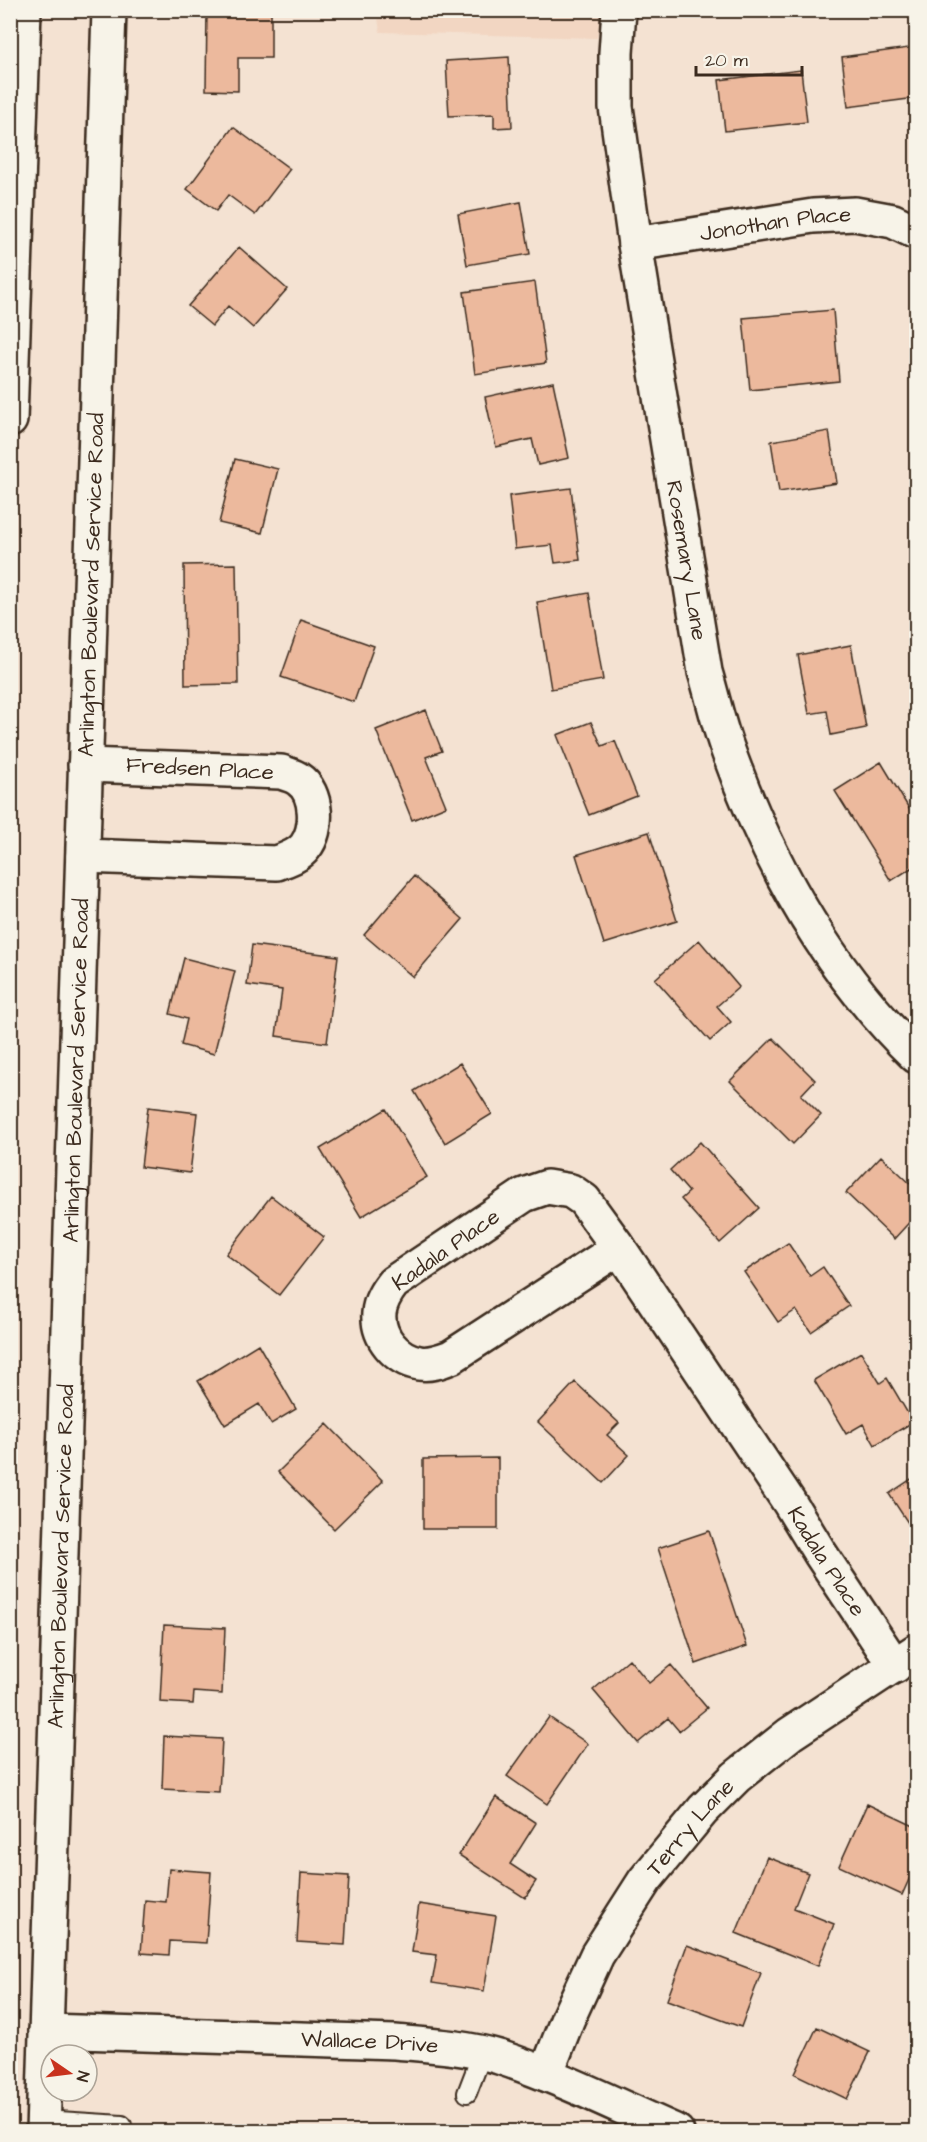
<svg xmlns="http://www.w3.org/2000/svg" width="927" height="2142" font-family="'Architects Daughter',sans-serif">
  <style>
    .built { fill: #f2d6c2 }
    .building { fill: #ecb99d; stroke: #3b2a1e; stroke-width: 1.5 }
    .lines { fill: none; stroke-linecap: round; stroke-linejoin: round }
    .lane-casing { stroke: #3b2a1e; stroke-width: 22 }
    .street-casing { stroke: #3b2a1e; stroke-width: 38 }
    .highway-casing { stroke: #3b2a1e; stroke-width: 38 }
    .lane { stroke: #f7f3e8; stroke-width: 18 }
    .street { stroke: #f7f3e8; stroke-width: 33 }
    .highway { stroke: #f7f3e8; stroke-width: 33 }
    .labels { text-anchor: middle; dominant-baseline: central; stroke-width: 4.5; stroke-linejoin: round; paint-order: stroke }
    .street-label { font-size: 22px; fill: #3b2a1e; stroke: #f7f3e8 }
  </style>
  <rect width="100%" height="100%" fill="#f4e2d2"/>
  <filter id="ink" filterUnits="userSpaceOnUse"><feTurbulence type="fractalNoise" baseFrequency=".0167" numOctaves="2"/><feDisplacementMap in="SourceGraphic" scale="12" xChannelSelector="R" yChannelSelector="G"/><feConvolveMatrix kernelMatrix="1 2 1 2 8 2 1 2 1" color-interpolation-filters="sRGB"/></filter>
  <g filter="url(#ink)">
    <path class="built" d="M377 11V10L601 11 597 38 380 32Z"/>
    <path class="building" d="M207 10H271V58H238V91L206 90Z
      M916 47V98L848 107 842 57Z
      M509 57 512 127 494 128V114L449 116 446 61Z
      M801 70 807 122 725 131 719 80Z
      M233 127 290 169 255 215 228 195 216 211 187 189Z
      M521 202 530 254 467 265 458 214Z
      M239 247 287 289 253 328 228 306 212 326 188 306Z
      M535 282 546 363 475 374 464 292Z
      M833 310 839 381 750 390 743 318Z
      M553 382 569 458 538 465 532 439 496 447 485 397Z
      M829 431 837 483 779 492 771 441Z
      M235 459 278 469 262 533 219 523Z
      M571 488 580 560 555 563 552 545 515 549 509 496Z
      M236 564 238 684 185 685 184 565Z
      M589 593 603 680 551 689 537 602Z
      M301 620 374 646 354 702 281 677Z
      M851 645 866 728 831 735 827 711 809 714 798 655Z
      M426 710 442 751 426 757 446 806 412 820 376 730Z
      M591 722 602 746 615 741 637 796 589 815 557 735Z
      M881 762 916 820V865L891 881 835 791Z
      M649 832 677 921 604 944 576 855Z
      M414 876 463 919 413 977 364 935Z
      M699 940 739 987 717 1006 731 1022 710 1041 655 979Z
      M252 945 338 956 327 1043 276 1036 282 990 247 985Z
      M184 958 235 971 214 1054 181 1045 187 1019 170 1014Z
      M773 1038 815 1080 801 1095 821 1115 793 1144 730 1081Z
      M460 1063 492 1114 445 1143 414 1091Z
      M148 1107 197 1113 190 1173 141 1167Z
      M386 1109 427 1177 361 1217 320 1149Z
      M700 1142 759 1208 720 1243 681 1199 689 1192 670 1170Z
      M881 1156 916 1189V1215L894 1239 846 1193Z
      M271 1196 324 1237 279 1295 226 1254Z
      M788 1243 810 1276 823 1267 849 1306 811 1332 796 1310 778 1322 744 1272Z
      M258 1344 296 1409 271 1424 259 1404 225 1425 198 1381Z
      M861 1352 880 1383 887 1378 913 1422 875 1445 863 1424 846 1434 814 1380Z
      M575 1382 619 1423 607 1435 629 1455 603 1483 538 1422Z
      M327 1424 383 1481 334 1529 278 1472Z
      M498 1458V1529H423V1459Z
      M916 1476V1535L889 1494Z
      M709 1531 747 1646 696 1664 658 1548Z
      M164 1625 225 1628 222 1694 194 1692 193 1704 160 1702Z
      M629 1659 649 1683 671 1665 707 1708 679 1731 668 1718 638 1743 593 1690Z
      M549 1717 588 1744 547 1804 507 1776Z
      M164 1736 222 1739 219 1792 162 1789Z
      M496 1797 536 1823 510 1864 536 1881 525 1898 459 1855Z
      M867 1804 916 1827V1864L902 1895 839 1866Z
      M767 1857 808 1873 794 1908 834 1924 818 1966 736 1933Z
      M169 1869 211 1872 206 1943 170 1941 169 1955 141 1953 145 1900 166 1902Z
      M301 1873 349 1876 345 1945 297 1942Z
      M419 1904 496 1916 484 1991 432 1983 437 1955 412 1952Z
      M687 1945 761 1973 741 2027 667 2000Z
      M817 2027 870 2052 847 2099 795 2074Z"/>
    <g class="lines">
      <g class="lane-casing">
        <path id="lane" d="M467 2093 482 2054
          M43 2120 122 2125"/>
      </g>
      <g class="street-casing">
        <g id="street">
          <path id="s1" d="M619 10 616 53V107L635 244 705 672C712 695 717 719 725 742 766 859 827 970 916 1056"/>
          <path id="s2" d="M635 244 813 216 855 214 893 221 916 232"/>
          <path d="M83 856 277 863C287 859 298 856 305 847 319 830 318 792 298 779 294 776 287 774 281 772L85 765"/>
          <path d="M547 1187 571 1191 584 1200 619 1248 451 1357C440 1361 430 1365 419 1363 396 1359 377 1337 379 1313 380 1301 386 1292 393 1283L524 1195Z"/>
          <path id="s3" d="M619 1248 789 1502 820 1553 895 1666"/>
          <path id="s4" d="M46 2031 395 2042C429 2045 465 2047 499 2057 560 2077 618 2106 677 2132"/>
          <path id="s5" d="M546 2074 568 2018 597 1955 645 1880 703 1810 736 1777 790 1734 916 1651"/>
          <path id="s6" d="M43 2132 109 10"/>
        </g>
      </g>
      <g class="highway-casing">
        <path id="highway" d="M10 420 24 10"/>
      </g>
      <use href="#lane" class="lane"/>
      <use href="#street" class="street"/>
      <use href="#highway" class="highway"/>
    </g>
  </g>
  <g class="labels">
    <g class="street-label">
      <text stroke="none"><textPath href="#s2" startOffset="142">Jonothan Place</textPath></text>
      <text stroke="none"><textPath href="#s1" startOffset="556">Rosemary Lane</textPath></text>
      <text stroke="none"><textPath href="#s6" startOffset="1548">Arlington Boulevard Service Road</textPath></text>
      <text transform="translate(200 769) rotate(3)">Fredsen Place</text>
      <text stroke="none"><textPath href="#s6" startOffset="1062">Arlington Boulevard Service Road</textPath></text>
      <text transform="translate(446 1250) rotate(-35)">Kadala Place</text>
      <text stroke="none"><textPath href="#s6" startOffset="576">Arlington Boulevard Service Road</textPath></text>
      <text stroke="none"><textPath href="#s3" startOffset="376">Kadala Place</textPath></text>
      <text stroke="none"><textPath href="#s5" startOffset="288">Terry Lane</textPath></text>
      <text stroke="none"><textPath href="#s4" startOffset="324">Wallace Drive</textPath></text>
    </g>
  </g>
  <rect width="927" height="2142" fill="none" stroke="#f7f3e8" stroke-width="36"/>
  <rect x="18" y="18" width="891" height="2106" fill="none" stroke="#3b2a1e" stroke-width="2" filter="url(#ink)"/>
  <g transform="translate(69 2073) rotate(104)"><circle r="28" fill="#f7f3e8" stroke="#aca397" stroke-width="1.5"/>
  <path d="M0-4.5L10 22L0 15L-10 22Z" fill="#c8321e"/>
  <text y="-9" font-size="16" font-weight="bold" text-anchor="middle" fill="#3b2a1e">N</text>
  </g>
  <path d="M696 66v9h106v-9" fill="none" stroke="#3b2a1e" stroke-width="3"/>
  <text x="705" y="66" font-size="18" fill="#3b2a1e" stroke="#f7f3e8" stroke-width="4.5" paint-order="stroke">20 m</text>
</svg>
